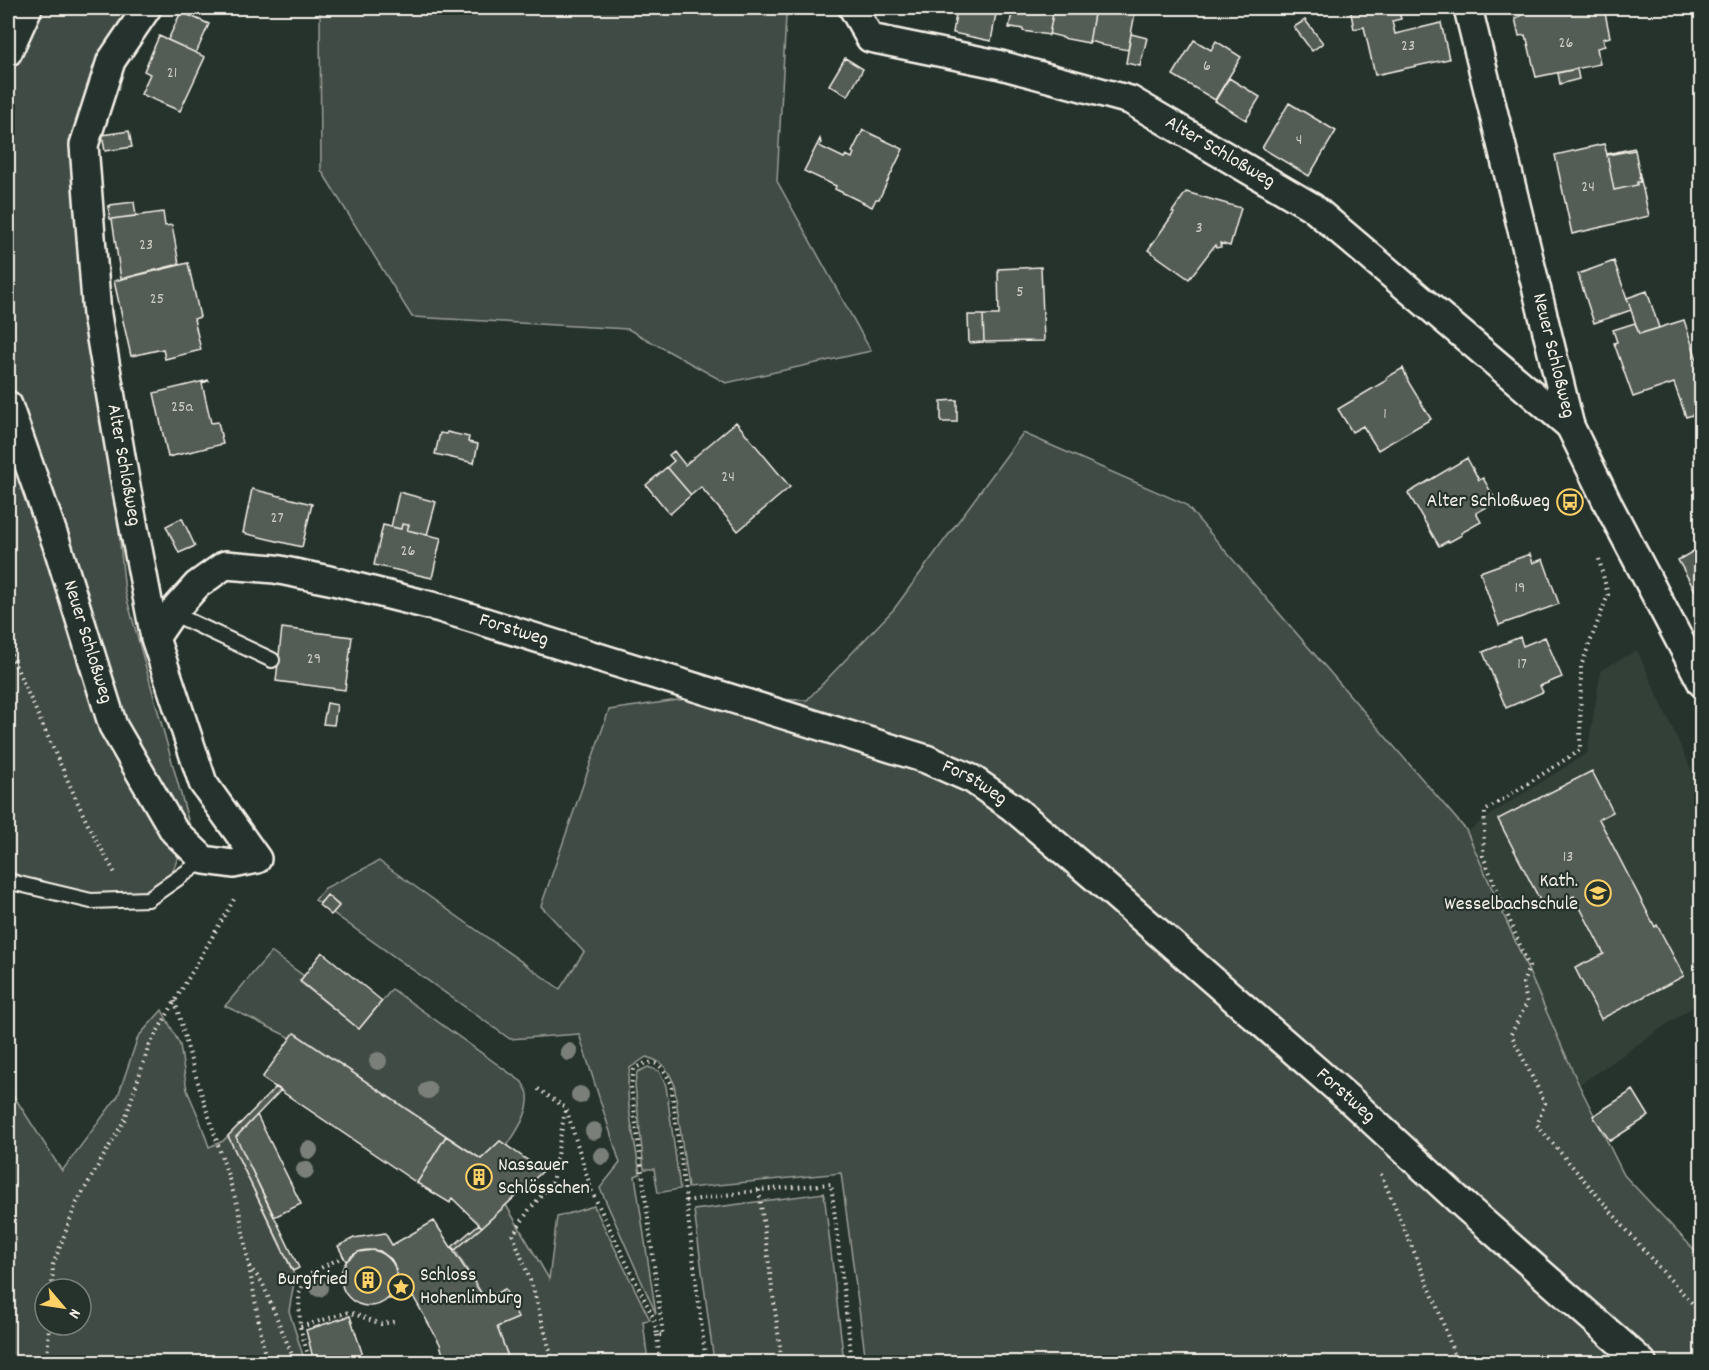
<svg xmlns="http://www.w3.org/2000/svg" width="1709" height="1370" font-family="Dekko,sans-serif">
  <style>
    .built { fill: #333f39 }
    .green { fill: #414b45; stroke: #9a9e96; stroke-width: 1.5; fill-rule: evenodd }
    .building { fill: #525c55; stroke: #f4f1e8; stroke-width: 1.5 }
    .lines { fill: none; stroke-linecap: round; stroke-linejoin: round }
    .service-casing { stroke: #f4f1e8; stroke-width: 18 }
    .minor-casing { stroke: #f4f1e8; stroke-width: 32 }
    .path { stroke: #f4f1e8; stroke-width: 4; stroke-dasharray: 1.5 4.5; stroke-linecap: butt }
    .service { stroke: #26332d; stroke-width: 14 }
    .minor { stroke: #26332d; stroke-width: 27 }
    .tree { fill: #7a8079 }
    .labels { text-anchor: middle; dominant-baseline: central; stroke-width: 4.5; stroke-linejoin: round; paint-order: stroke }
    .number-label { font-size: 16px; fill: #ccccc3 }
    .street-label { font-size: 20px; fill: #f4f1e8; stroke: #26332d }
    .poi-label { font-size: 20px; fill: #f4f1e8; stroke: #26332d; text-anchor: end }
  </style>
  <rect width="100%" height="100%" fill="#26332d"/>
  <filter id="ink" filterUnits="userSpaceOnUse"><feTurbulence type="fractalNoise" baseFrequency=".0167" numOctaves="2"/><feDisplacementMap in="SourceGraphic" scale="12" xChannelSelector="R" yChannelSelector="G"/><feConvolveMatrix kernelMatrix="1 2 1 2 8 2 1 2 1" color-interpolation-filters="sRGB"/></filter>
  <g filter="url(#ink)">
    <path class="built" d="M1637 650 1701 791V1001L1579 1085 1520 954 1468 831 1499 809 1587 753 1601 670Z"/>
    <path class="green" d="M8 8H147L84 145 97 316 125 592 190 827 166 888 113 899 44 887 8 870Z
      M320 8H799L786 16 777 181 871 351 726 383 628 329 412 317 321 170Z
      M1023 433 1185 504 1466 830 1579 1085 1624 1175 1701 1257V1362H866L841 1173 688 1188 674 1083C666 1067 664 1062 646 1057L630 1068C623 1098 636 1144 640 1174L635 1176 656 1314 600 1188 620 1163 579 1034 510 1039 333 913 339 905 327 896 320 903 315 900 325 888 379 861 560 989 584 952 541 906 609 710 692 698 807 700 894 609Z
      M271 952 304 976 300 982 359 1029 392 989 522 1082C524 1086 528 1091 528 1095 530 1113 516 1132 507 1146L500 1141 481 1159 295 1033 291 1038 225 1006Z
      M162 1010 180 1045 187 1090 199 1118 209 1147 223 1141 228 1136 295 1277 289 1311 305 1362H8V1087L62 1171 118 1096 138 1037ZM45 1289H81V1325H45Z
      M648 1067 659 1071 666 1086 680 1189 658 1193 654 1169H644L635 1085 637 1072Z
      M824 1193 844 1362H714L694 1210Z
      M506 1205 549 1279 557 1217 594 1206 650 1320 643 1321 648 1362H510L497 1327 517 1318 505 1289 485 1299 455 1250Z"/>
    <path class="building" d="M957 8H997L991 41 953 33Z
      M1013 8H1054L1049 35 1023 31V29L1011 27V28H1009Z
      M1054 8H1095L1089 43 1062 38V37L1050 34 1049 35Z
      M1095 8H1136L1128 50 1101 45V44L1089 41V43Z
      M1350 8H1398L1401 19 1392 21 1395 34 1441 23 1449 59 1375 75 1364 27 1354 29Z
      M1540 8H1604L1610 37 1603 39 1605 46 1597 48 1600 64 1536 77 1527 39H1526L1525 35 1519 36 1515 18 1521 16V11Z
      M181 12 209 24 196 53 168 40Z
      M1305 20 1323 43 1312 51 1294 27Z
      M1131 34 1147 38 1140 66 1126 63Z
      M159 36 205 57 180 111 141 94 150 74 144 71Z
      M1194 40 1211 50 1216 41 1241 57 1215 100 1173 75Z
      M845 58 863 69 848 96 829 85Z
      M1577 69 1579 79 1560 84 1558 73Z
      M1229 78 1260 97 1246 120 1215 101Z
      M1289 103 1336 131 1309 176 1262 148Z
      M863 130 903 149 879 199H876L872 207 835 189 836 186 804 171 820 139 821 143 819 146 844 158 846 155 852 158 854 153 852 152Z
      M129 131 132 147 105 151 102 135Z
      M1604 144 1607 154 1634 148 1635 150 1607 155 1614 190 1637 185V182H1640L1639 177 1640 176 1649 216 1572 234 1555 155Z
      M1635 150 1640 176 1639 177 1640 182H1637V185L1614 190 1607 155Z
      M1186 192 1241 208 1230 246 1220 243 1221 247 1216 248 1215 245 1189 279 1148 250 1174 213 1172 212Z
      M134 202 136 216 110 219 108 206 110 207V205Z
      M163 212 165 226 172 225 179 264 121 279 112 219Z
      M1614 261 1631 310 1594 323 1578 274Z
      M188 263 200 317 194 319 201 350 165 359 163 349 131 356 114 281Z
      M1041 267 1044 341 984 342 983 315H999L998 269Z
      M1647 291 1659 328 1639 334 1627 298Z
      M968 315H983L984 342 969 343Z
      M1684 320 1699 366 1702 365V412L1686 417 1674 383 1633 397 1614 343 1617 342 1613 330 1635 323 1639 334Z
      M1403 368 1409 383 1431 419 1378 450 1363 426 1352 432 1338 409 1387 380 1386 378Z
      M208 380 209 381 202 383 211 423 218 422 223 444 168 457 154 393Z
      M957 400V422H941V401Z
      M736 422 790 487 738 531 701 487 691 495 667 467 674 461 669 455 674 451 685 465Z
      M447 432 469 437 468 442 478 444 474 463 435 454 440 433 446 434Z
      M1467 458 1479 480 1483 478 1497 503 1492 504 1476 513 1481 522 1461 533 1462 535 1449 542 1448 541 1439 546 1408 493Z
      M667 467 691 495 670 514 646 485Z
      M252 489 312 504 302 547 243 533Z
      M399 492 436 502 427 535 407 530 409 525 402 524 401 529 391 527Z
      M182 518 195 546 179 553 166 526Z
      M402 524 409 525 407 530 441 538 432 578 374 565 383 525 401 529Z
      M1702 538V603L1678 560 1699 548 1695 541Z
      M1530 554 1533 563 1543 559 1559 604 1499 625 1480 572Z
      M282 628 352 637 345 690 276 681Z
      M1520 637 1523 646 1545 637 1562 677 1540 686 1543 692 1506 708 1483 652Z
      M327 703 337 705 334 725 323 724Z
      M1592 771 1613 812 1599 819 1655 927 1657 925 1684 976 1601 1019 1575 968 1604 954 1574 896 1550 908 1543 906 1498 819Z
      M327 895 339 906 331 915 319 905Z
      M322 952 382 1001 359 1029 300 981Z
      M294 1033 446 1136 417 1183 262 1078Z
      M276 1087 281 1090 236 1137 299 1268 293 1271 228 1136Z
      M1633 1090 1649 1116 1610 1141 1593 1116Z
      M257 1115 301 1204 274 1217 236 1137Z
      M446 1136 481 1159 500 1141 543 1171 482 1227 452 1198 450 1203 417 1183Z
      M434 1221 485 1299 505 1289 518 1318 497 1327 510 1362H445L440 1344 414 1298 388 1299 393 1291 397 1276 394 1264 391 1259 380 1251 373 1250 358 1252 346 1261 338 1246 354 1238 385 1233 392 1245Z
      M479 1224 482 1227 455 1250 452 1247Z
      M341 1278a28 28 0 1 1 56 0a28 28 0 1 1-56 0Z
      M350 1316 365 1362H314L306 1330Z"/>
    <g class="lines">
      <g class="service-casing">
        <path id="service" d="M172 613 272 660
          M8 880 11 882 91 901 148 899 204 860"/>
      </g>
      <g class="minor-casing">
        <g id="minor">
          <path id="s1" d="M853 8 870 38 997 64 1130 100 1312 207 1570 426"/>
          <path id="s2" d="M1468 8 1570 426 1608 504 1702 683"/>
          <path d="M8 52 28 8"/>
          <path id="s3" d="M8 405 57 545 113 726 174 831 204 860 233 864 257 859 203 783 155 638 126 486 97 315 84 145 111 61 147 8"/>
          <path id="s4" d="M155 638 172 613 197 585 225 565 275 569 329 580 440 608 926 759 972 779 1012 807 1097 879 1349 1099 1466 1207 1642 1362"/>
        </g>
      </g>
      <path class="path" d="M1599 559 1608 595 1581 666 1580 750 1485 811 1483 856 1529 967 1523 983 1527 1003 1511 1034 1545 1103 1537 1125 1654 1262 1702 1314
        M8 649 87 823 116 875
        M175 1001 192 1064 239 1210 266 1362
        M538 1089 566 1108 592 1192 654 1319 657 1335H663L631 1086 634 1069C655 1056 661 1064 671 1083L686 1201
        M1381 1174 1435 1301 1457 1362
        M759 1190 782 1362
        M344 1256 307 1275 299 1294 300 1327 349 1312 381 1324 397 1321
        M249 1266 262 1282 295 1362
        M52 1289 53 1265 76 1204 125 1119 149 1046 236 896
        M300 1327 310 1362
        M657 1335 660 1362
        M47 1362 49 1325
        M553 1362 533 1288 513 1235 529 1210 552 1183 565 1111
        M706 1362 686 1201 759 1190 831 1184 852 1362"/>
      <use href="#service" class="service"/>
      <use href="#minor" class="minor"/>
    </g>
    <g class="tree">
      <circle cx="569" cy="1052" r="9"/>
      <circle cx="378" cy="1061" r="9"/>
      <circle cx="428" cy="1090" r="9"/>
      <circle cx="580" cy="1095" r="9"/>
      <circle cx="594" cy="1131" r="9"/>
      <circle cx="309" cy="1150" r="9"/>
      <circle cx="602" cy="1156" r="9"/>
      <circle cx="305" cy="1170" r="9"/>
      <circle cx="319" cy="1288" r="9"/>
    </g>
  </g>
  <defs>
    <g id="bus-ring" transform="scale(1.35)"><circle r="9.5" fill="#26332d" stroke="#ffd166" stroke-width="1.5"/><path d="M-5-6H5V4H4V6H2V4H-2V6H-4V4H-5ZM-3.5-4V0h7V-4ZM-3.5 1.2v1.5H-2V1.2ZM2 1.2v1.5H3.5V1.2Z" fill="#ffd166"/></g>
    <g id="school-ring" transform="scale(1.35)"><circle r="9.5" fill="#26332d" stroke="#ffd166" stroke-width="1.5"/><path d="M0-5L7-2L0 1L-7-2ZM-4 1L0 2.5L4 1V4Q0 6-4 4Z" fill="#ffd166"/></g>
    <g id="building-ring" transform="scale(1.35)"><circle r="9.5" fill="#26332d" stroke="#ffd166" stroke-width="1.5"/><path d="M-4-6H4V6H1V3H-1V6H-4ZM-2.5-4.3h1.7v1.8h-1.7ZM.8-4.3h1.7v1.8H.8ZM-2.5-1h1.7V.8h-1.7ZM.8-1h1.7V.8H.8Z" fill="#ffd166"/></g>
    <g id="sight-ring" transform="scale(1.35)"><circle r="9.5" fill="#26332d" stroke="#ffd166" stroke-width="1.5"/><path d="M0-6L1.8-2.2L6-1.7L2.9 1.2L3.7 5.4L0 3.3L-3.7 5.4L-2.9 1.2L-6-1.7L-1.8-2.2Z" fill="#ffd166"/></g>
  </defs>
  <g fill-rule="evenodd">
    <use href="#bus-ring" x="1570" y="502"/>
    <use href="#school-ring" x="1598" y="893"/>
    <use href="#building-ring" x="479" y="1177"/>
    <use href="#building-ring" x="368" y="1280"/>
    <use href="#sight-ring" x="401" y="1287"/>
  </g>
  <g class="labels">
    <g class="number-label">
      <text x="1566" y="43">26</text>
      <text x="1408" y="46">23</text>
      <text x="1207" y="66">6</text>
      <text x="172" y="73">21</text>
      <text x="1299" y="140">4</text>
      <text x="1588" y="187">24</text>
      <text x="1199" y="228">3</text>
      <text x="146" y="245">23</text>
      <text x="1020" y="292">5</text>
      <text x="157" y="299">25</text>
      <text x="182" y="407">25a</text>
      <text x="1385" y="414">1</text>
      <text x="728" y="477">24</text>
      <text x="277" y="518">27</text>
      <text x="408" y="551">26</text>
      <text x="1520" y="588">19</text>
      <text x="314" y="659">29</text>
      <text x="1522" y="664">17</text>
      <text x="1568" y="857">13</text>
    </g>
    <g class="street-label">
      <text stroke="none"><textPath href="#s1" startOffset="406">Alter Schloßweg</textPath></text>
      <text stroke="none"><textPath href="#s2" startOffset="358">Neuer Schloßweg</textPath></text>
      <text transform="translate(123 465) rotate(80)">Alter Schloßweg</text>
      <text stroke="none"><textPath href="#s4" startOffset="399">Forstweg</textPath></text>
      <text stroke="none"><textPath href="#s3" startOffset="250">Neuer Schloßweg</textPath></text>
      <text stroke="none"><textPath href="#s4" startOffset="885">Forstweg</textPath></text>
      <text stroke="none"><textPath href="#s4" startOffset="1371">Forstweg</textPath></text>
    </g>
    <g class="poi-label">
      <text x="1550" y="502">Alter Schloßweg</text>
      <text x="1578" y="882">Kath.<tspan x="1578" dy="23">Wesselbachschule</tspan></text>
      <text x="498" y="1166" text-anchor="start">Nassauer<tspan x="498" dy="23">Schlösschen</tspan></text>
      <text x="420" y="1276" text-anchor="start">Schloss<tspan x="420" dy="23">Hohenlimburg</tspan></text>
      <text x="348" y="1280">Burgfried</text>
    </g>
  </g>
  <rect width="1709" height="1370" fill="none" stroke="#26332d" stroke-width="30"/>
  <rect x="15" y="15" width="1679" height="1340" fill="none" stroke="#f4f1e8" stroke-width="2" filter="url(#ink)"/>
  <g transform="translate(63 1307) rotate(119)"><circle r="28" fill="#26332d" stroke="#787f78" stroke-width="1.5"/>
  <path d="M0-4.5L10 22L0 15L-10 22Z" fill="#ffd166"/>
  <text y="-9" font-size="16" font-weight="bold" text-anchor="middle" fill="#f4f1e8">N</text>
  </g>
</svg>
